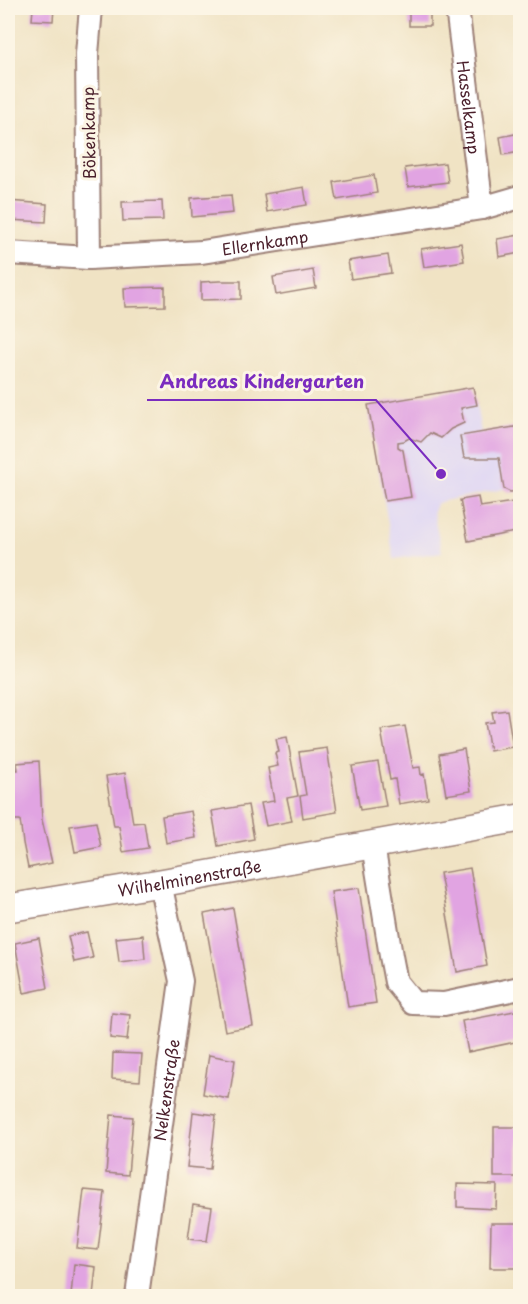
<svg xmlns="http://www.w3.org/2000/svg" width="528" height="1304" font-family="'Playpen Sans',sans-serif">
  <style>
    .built { fill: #ded5f5 }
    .building { fill: #e1a4e2 }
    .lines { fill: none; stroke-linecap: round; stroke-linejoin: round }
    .minor-casing { stroke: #9d8178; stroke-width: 26 }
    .tertiary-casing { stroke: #9d8178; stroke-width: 30 }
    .minor { stroke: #fff; stroke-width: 22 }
    .tertiary { stroke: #fff; stroke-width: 27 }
    .labels { text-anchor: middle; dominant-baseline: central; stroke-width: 6; stroke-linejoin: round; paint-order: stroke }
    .street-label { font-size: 16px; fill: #4a1f2b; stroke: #fcf5e5 }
    .leader { fill: none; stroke: #7b2cbf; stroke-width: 2 }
    .callout-dot { fill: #7b2cbf; stroke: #fcf5e5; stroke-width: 2 }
    .callout-label { font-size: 18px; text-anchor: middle; font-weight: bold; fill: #7b2cbf; stroke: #fcf5e5; stroke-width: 6; stroke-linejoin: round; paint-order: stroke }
  </style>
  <rect width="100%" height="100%" fill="#fcf5e5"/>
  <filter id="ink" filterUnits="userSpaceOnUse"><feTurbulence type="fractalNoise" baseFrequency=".0167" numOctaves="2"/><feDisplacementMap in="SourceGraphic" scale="12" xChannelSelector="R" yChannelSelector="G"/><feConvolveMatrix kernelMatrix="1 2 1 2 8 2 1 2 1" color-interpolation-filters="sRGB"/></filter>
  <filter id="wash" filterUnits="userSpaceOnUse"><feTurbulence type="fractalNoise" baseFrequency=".008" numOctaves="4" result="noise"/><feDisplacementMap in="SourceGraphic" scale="24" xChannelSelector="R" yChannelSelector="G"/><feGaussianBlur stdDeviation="1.35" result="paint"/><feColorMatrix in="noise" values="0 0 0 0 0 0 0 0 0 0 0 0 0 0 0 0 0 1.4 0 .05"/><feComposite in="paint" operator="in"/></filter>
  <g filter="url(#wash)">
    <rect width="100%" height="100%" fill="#f0e3c4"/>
    <path class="built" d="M473 387 481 432 460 436 464 457 499 458 504 489 443 501 436 504 433 512 442 552 394 559 368 405Z"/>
    <g id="blocks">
      <path class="building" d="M33 8H54L53 21 32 20Z
        M409 8H430V26H409Z
        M520 133V152L503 155 500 137Z
        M445 163 448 182 408 187 405 168Z
        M374 175 377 193 337 200 334 182Z
        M304 187 307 205 267 212 264 194Z
        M231 195 233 213 192 217 191 198Z
        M8 201 47 204 46 222 8 220Z
        M162 201 163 220 123 221 122 202Z
        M520 235V253L499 257 497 239Z
        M461 243 464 261 424 267 421 249Z
        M388 255 391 273 351 279 348 261Z
        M313 270 316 288 276 295 273 277Z
        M220 281H241V299L201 300V282Z
        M165 287V306L125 307 124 288Z
        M473 387 477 405 461 408 464 423 451 429 441 438 430 433 421 442 409 438 404 441 398 442V447L403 450 411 497 385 501 368 405Z
        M520 426V491L510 492 504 489 499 458H464L460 436Z
        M478 497 480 507 520 501V531L468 541 460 500Z
        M507 710 513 747 490 751 485 723 494 722 492 712Z
        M405 726 413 768 420 767 421 775 424 774 428 799 399 804 395 779 390 780 381 730Z
        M287 737 298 796 287 798 292 821 266 826 261 803 274 801 268 768 278 766 275 753 279 752 276 739Z
        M327 748 337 812 303 818 300 796 306 795 299 752Z
        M464 749 471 791 446 795 439 754Z
        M39 761 42 820 52 863 28 868 23 843 20 820H8V765L13 764V770H18L17 763Z
        M378 762 386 806 360 810 352 766Z
        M125 773 133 823 144 822 148 848 123 852 119 826H114L106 776Z
        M248 805 254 839 218 846 212 811Z
        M191 811 196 838 166 843 162 816Z
        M96 822 101 847 75 852 70 826Z
        M470 868 487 966 457 972 440 873Z
        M359 888 376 1003 348 1007 331 892Z
        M233 908 253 1026 225 1031 204 914Z
        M87 932 93 958 74 962 68 936Z
        M143 935 145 959 119 962 116 938Z
        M39 938 48 988 24 993 15 943Z
        M520 1010V1041L468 1052 462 1021Z
        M112 1013 130 1015 127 1040 110 1038Z
        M113 1053 142 1054 140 1081 112 1079Z
        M209 1055 235 1060 229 1099 203 1094Z
        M193 1112 216 1115 210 1169 187 1167Z
        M111 1115 133 1117 128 1175 106 1173Z
        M494 1127H519L518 1177H494Z
        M457 1184 497 1185 496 1209 457 1207Z
        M84 1190 105 1192 98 1250 77 1248Z
        M193 1204 212 1207 207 1241 188 1239Z
        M491 1223H518L517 1268H490Z
        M74 1264 96 1267 93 1296H71Z"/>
    </g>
  </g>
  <g filter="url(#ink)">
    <use href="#blocks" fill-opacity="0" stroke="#9d8178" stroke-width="1.5"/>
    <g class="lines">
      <g class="minor-casing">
        <g id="minor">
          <path id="s1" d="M457 8 482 208"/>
          <path id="s2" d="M8 253 89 258 202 252 482 208 520 197"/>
          <path d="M89 258 87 54 91 8"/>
          <path d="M373 845 391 956 396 982 413 1003 444 1004 520 988"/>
          <path id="s3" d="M137 1296 181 981 160 883"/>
        </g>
      </g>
      <g class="tertiary-casing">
        <g id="tertiary">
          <path id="s4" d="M8 908 160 883 520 818"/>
        </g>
      </g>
      <use href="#minor" class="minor"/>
      <use href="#tertiary" class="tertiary"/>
    </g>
  </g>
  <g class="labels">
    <g class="street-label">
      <text stroke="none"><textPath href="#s1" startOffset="100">Hasselkamp</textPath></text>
      <text transform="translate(88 133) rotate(-91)">Bökenkamp</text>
      <text stroke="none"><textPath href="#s2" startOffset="258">Ellernkamp</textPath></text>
      <text stroke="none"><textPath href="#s4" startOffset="184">Wilhelminenstraße</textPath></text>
      <text stroke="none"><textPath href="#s3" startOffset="208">Nelkenstraße</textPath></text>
    </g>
  </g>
  <path class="leader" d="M441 474L376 400H147"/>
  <circle class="callout-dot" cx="441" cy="474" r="6"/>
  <g class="callout-label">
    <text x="262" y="388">Andreas Kindergarten</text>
  </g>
  <rect width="528" height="1304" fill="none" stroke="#fcf5e5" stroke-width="30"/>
</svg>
